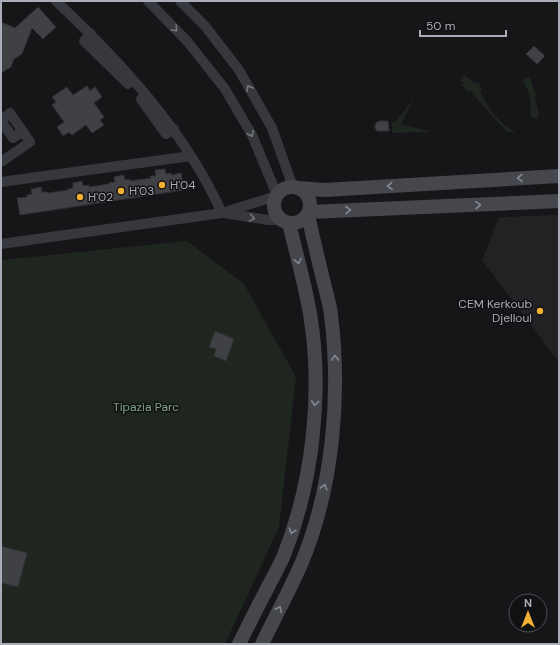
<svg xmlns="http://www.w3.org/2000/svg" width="560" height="645" font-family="'DM Sans',sans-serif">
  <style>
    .built { fill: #222225 }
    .green { fill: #1e261f }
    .building { fill: #404145; stroke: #303034 }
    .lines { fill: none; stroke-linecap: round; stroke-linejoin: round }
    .street { stroke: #37383d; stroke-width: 10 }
    .secondary { stroke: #45474d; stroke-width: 14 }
    .oneway { stroke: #757881 }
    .oneway2 { stroke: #858993 }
    .poi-dot { fill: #f2b134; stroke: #111113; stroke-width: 1.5 }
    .labels { text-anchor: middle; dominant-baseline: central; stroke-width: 3; stroke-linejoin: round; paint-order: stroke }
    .poi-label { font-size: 12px; fill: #a8adb8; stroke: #111113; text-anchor: start }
    .park-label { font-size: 12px; fill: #7fa381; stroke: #111113 }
  </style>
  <rect width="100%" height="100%" fill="#161618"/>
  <path class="built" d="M559 215V362L482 260 499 217Z"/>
  <path class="green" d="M464 75 476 84 479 83 482 90 480 91C488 109 498 123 516 132H507L470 91 467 92 462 85 464 83 460 80Z
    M530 77 536 96 534 97 539 113 538 118 535 119 531 117 530 96 523 80Z
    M414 99 401 124 432 132 392 133V123H394Z
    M187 241 244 284 296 377 279 527 225 644H1V260Z"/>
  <path class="building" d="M38 7 56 27 43 39 32 28 22 54 14 59 11 67 1 73V22L15 28Z
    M534 46 545 56 537 64 526 54Z
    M87 86 90 91 95 87 102 97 94 103 104 117 100 120 104 125 92 133 86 125 72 135 69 132 63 136 57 127 64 122 52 105 56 102 52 97 67 87 73 95Z
    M380 121H388L389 131H377L375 128V125L377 122Z
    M165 169 166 174 171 173 172 175 181 173 184 190 20 215 17 198 27 197V195L32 194 31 189 41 187 42 192H47L48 193 68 190V189L73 188V183L82 181 83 186 89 185V187L109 184V183L115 182 114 177 124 175 125 180 130 179V181L151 178 150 176H156L155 170Z
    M215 331 234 339 226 361 214 356 216 349 209 347Z
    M1 546 27 553 18 587 1 583Z"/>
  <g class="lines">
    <path class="street" d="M56 1C121 62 185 131 222 213
      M148 1 187 41 225 89 252 135 277 195
      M180 1 205 26 239 70 272 128 293 187
      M91 34 84 41 128 84
      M141 99 166 134 174 129
      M1 120 10 113 30 142 1 162
      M1 121 13 138 23 131
      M1 182 191 156
      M224 213 268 220H282
      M1 244 222 213 276 196"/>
    <path class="secondary" d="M274 205a18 18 0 1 1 36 0a18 18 0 1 1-36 0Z
      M298 188 325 190 559 176
      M309 212 559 201
      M239 644C249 624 259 604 269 585 274 575 280 565 284 555 313 482 323 391 310 314 305 284 296 253 289 223
      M262 644C275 617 290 590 302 562 333 487 341 395 331 315 330 304 326 293 324 283 318 260 313 237 308 215"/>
  </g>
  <defs><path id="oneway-chevron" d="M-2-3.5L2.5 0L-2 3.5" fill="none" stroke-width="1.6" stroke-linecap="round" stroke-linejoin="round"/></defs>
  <g class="oneway">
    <use href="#oneway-chevron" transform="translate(175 29) rotate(46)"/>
    <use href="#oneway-chevron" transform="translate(249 88) rotate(-120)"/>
    <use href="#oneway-chevron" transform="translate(251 134) rotate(63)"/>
    <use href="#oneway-chevron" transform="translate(252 218) rotate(10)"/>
  </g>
  <g class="oneway2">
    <use href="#oneway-chevron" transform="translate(520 178) rotate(177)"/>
    <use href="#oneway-chevron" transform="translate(390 186) rotate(177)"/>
    <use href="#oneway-chevron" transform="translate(478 205) rotate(-2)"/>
    <use href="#oneway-chevron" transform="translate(348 210) rotate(-2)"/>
    <use href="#oneway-chevron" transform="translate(298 261) rotate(77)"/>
    <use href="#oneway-chevron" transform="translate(335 358) rotate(-92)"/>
    <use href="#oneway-chevron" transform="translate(315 403) rotate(94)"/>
    <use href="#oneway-chevron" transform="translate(324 487) rotate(-76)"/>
    <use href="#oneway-chevron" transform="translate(292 531) rotate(109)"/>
    <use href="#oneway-chevron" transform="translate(279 609) rotate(-64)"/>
  </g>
  <g class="poi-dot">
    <circle cx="162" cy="185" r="4"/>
    <circle cx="121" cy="191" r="4"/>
    <circle cx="80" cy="197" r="4"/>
    <circle cx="540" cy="311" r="4"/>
  </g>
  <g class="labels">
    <g class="poi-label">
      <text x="170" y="185">H'04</text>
      <text x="129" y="191">H'03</text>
      <text x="88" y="197">H'02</text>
      <text x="532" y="304" text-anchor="end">CEM Kerkoub<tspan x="532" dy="14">Djelloul</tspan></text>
    </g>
    <g class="park-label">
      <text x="146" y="407">Tipazia Parc</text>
    </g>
  </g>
  <rect width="560" height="645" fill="none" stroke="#a8adb8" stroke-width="4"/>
  <g transform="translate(528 613)"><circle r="19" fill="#111113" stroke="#4d4f55"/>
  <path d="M0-3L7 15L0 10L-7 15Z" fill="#f2b134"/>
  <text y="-6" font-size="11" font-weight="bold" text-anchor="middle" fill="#a8adb8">N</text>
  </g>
  <path d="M420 30v6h86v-6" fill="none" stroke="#a8adb8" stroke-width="2"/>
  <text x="426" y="30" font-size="12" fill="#a8adb8" stroke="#111113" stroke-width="3" paint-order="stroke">50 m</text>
</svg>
